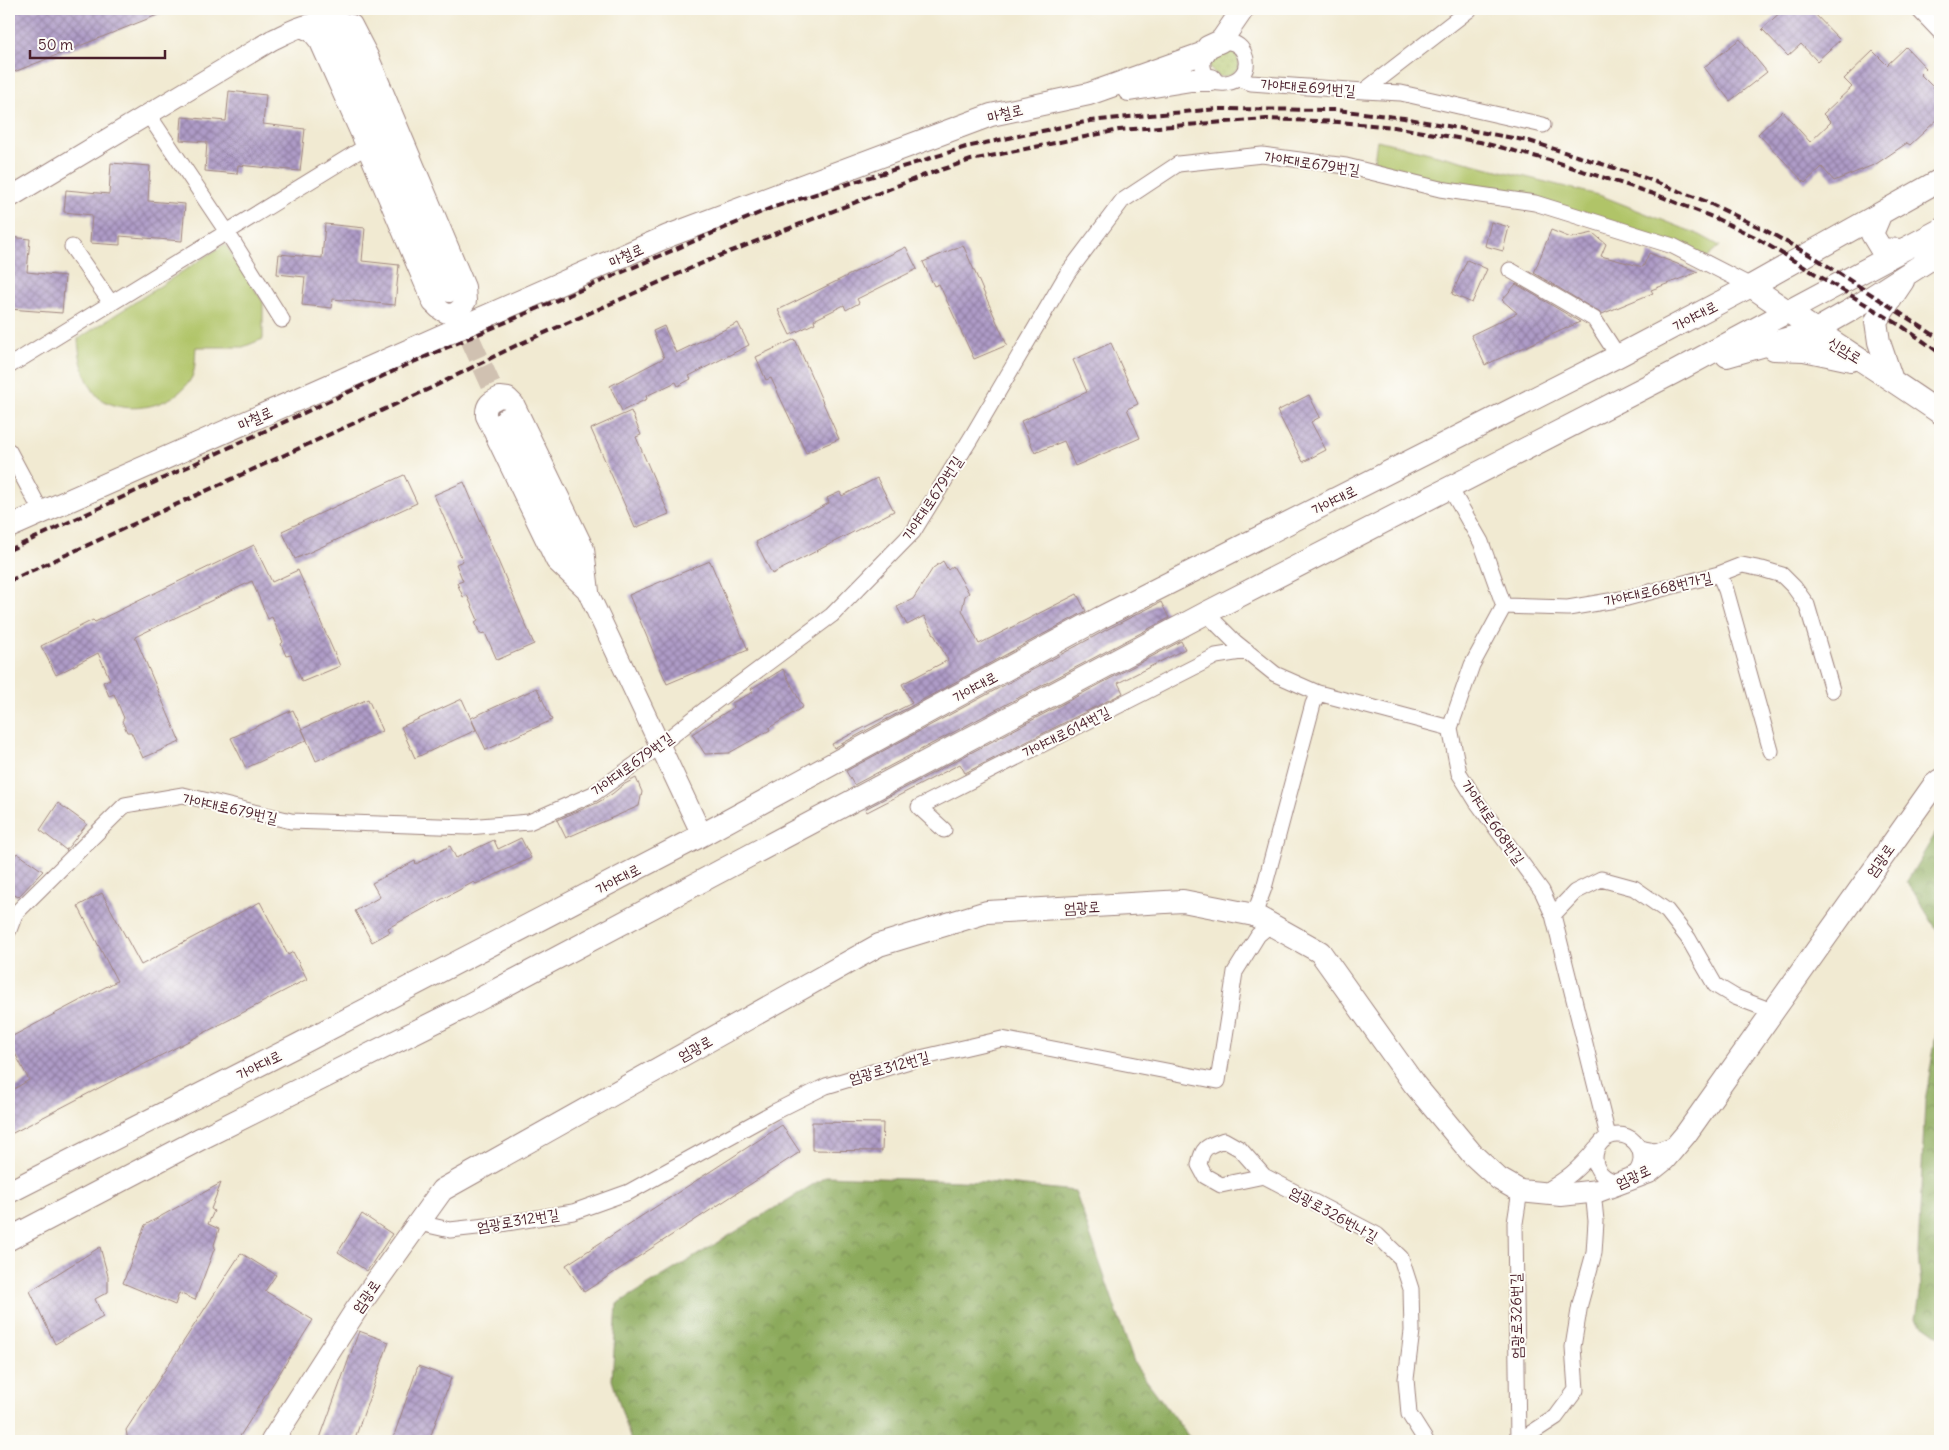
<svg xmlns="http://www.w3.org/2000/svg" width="1949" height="1450" font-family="Delius,'Poor Story',sans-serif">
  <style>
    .grass { fill: url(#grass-dots); stroke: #7d724a }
    .forest { fill: url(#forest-crowns); stroke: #6b6444 }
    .park { fill: #b0c468; stroke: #7d724a }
    .building { fill: url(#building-cross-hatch) }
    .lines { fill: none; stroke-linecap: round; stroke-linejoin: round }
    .tertiary-tunnel { stroke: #d0c1b1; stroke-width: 20; stroke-dasharray: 20 10; stroke-linecap: butt }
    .minor-casing { stroke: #9e847e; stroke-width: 17 }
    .tertiary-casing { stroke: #9e847e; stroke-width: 22 }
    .secondary-casing { stroke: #9e847e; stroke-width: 24 }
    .minor { stroke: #fff; stroke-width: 15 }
    .tertiary { stroke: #fff; stroke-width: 20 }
    .secondary { stroke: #fff; stroke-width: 22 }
    .rail { stroke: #4a1f2b; stroke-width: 4; stroke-dasharray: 8 4; stroke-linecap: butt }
    .labels { text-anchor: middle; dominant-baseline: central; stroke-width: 4; stroke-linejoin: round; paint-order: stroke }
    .street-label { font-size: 15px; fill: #4a1f2b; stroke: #fdfcf7 }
  </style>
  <defs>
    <pattern id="grass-dots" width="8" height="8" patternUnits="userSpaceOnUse" patternTransform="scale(1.25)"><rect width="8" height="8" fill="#b0c468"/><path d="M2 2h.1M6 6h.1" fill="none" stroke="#99a85a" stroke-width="1.8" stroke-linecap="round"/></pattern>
    <pattern id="forest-crowns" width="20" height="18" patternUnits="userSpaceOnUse" patternTransform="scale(1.25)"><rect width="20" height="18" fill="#8caa5c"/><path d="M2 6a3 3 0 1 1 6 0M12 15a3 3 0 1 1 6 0" fill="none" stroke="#748a4c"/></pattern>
    <pattern id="building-cross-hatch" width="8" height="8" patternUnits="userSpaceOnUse" patternTransform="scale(1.25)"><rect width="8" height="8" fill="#ae9bc7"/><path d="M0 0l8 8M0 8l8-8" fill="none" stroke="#907ea2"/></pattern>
  </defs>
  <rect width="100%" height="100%" fill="#fdfcf7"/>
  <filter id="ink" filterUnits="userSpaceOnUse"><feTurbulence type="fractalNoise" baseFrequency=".02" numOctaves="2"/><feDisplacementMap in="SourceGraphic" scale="10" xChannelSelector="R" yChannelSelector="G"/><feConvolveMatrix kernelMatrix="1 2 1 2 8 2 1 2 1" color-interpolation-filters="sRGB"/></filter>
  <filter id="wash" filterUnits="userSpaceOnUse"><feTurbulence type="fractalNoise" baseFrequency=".0096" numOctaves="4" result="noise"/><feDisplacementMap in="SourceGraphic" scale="20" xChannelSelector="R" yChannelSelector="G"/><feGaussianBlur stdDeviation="1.12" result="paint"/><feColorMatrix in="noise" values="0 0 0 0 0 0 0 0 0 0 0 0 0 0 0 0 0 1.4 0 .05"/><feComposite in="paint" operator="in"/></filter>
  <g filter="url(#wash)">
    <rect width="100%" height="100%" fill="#f1ead2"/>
    <path class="grass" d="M1223 46C1235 51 1238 54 1239 67L1232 75 1220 77 1210 69 1209 57Z"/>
    <path class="forest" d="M1940 826V935L1907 881Z
      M1940 1011V1336L1916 1319 1921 1286 1918 1255 1925 1101Z
      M827 1176 987 1182 1075 1191 1135 1365 1192 1441H631L612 1380 617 1304Z"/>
    <path class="park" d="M1377 140 1602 196 1700 235 1720 246 1702 262 1535 203 1395 178 1374 161Z
      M225 244 263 302V339L243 347H196C195 356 196 368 192 377 178 404 137 414 111 404 107 402 103 401 100 399 85 384 79 359 78 339Z"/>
    <g id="blocks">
      <path class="building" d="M9 9H170V10L9 74Z
        M1784 9H1810L1840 40 1817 61 1801 44 1788 56 1762 29Z
        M1740 39 1767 72 1730 101 1704 67Z
        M1906 47 1926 68 1920 74 1940 94V117L1910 145 1907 143 1876 164 1834 181 1822 167 1805 183 1758 134 1782 111 1810 142 1831 122 1823 114 1852 87 1844 79 1873 51 1887 65Z
        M229 91 266 95 263 124 305 129 300 171 238 165 237 174 205 171 207 142 180 140 182 117 226 121Z
        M111 163 150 166 148 201 185 204 182 241 120 236V245L90 243 92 215 64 212 66 190 109 194Z
        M1491 222 1509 227 1503 251 1485 246Z
        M325 224 365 228 362 261 399 265 395 305 333 299 332 308 302 305 305 277 277 274 279 254 322 258Z
        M1551 230 1571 238 1593 233 1606 244 1601 256 1643 267 1649 253 1698 272 1651 290 1653 293 1602 314 1534 273Z
        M9 237 30 239 27 272 65 276 62 313 9 309Z
        M963 245 1007 345 974 359 939 284 934 286 923 262Z
        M906 247 917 269 857 299 859 303 846 310 844 305 814 320 815 323 790 335 778 310Z
        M1467 260 1487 269 1472 303 1452 294Z
        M1516 284 1580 322 1485 365 1471 335 1517 313 1502 300Z
        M738 323 749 345 689 376 691 379 678 386 676 382 646 396 647 399 622 411 610 386 664 358 653 331 664 326 676 353Z
        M795 339 839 439 806 453 771 378 766 380 756 357Z
        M1111 343 1138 404 1127 409 1140 438 1075 466 1064 441 1035 453 1021 421 1087 392 1073 360Z
        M1309 395 1320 417 1311 422 1326 450 1303 462 1277 411Z
        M631 411 641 435 636 437 669 514 635 528 591 429Z
        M404 475 417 503 295 559 282 531Z
        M877 478 894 511 772 574 756 542 829 503 827 498 840 492 842 496Z
        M464 482 534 644 497 660 485 633 480 634 475 622 478 620 467 595 463 597 457 583 463 581 456 564 463 561 434 495Z
        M254 545 272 582 298 570 340 666 302 682 291 655 286 656 281 644 283 642 272 617 268 619 252 581 135 637 180 742 143 758 131 732H127L122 721 124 718 114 694 109 696 103 682 110 679 98 653 56 675 41 646 93 620 95 622Z
        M710 561 748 650 667 684 629 595Z
        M943 561 948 570 953 566 969 593 965 596 962 610 979 644 1077 594 1086 611 834 748 832 744 912 703 902 684 948 660 924 616 907 625 897 607 913 599 933 568Z
        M1161 602 1169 618 854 785 846 771 1106 630Z
        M1181 641 1185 649 1118 683 1123 693 965 773 960 764 867 812 865 809Z
        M783 669 803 707 769 728 770 730 729 753 705 754 692 734 734 707 732 703 753 692 751 689Z
        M537 688 552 720 486 750 471 718Z
        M368 699 382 731 316 761 302 729Z
        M462 699 476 730 415 758 401 727Z
        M293 710 307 740 246 768 231 738Z
        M636 778 642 792 639 806 566 838 557 820 597 803 612 794 623 785Z
        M58 803 87 824 66 850 40 830Z
        M521 838 531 858 476 884 474 882 388 928 390 932 372 942 355 911 380 897 372 883 415 861 416 864 450 846 456 858 494 840 498 849Z
        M17 853 43 871 18 897 9 892V864Z
        M102 893 141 965 260 902 288 955 293 952 307 979 9 1135V1092L29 1080 9 1042V1038L117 981 78 906Z
        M812 1122 883 1123 882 1151 812 1150Z
        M782 1125 800 1152 584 1292 566 1265Z
        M221 1183 211 1209 214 1211 208 1224 219 1229 214 1245 215 1247 195 1300 179 1293 175 1305 123 1283 145 1225Z
        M362 1214 392 1234 367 1271 338 1252Z
        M100 1247 108 1276V1292L95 1299 103 1317 55 1344 30 1291Z
        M241 1253 276 1275 265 1291 313 1320 237 1441H128L126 1430Z
        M359 1331 389 1342 354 1441H319Z
        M418 1366 451 1378 429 1441H392Z"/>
    </g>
  </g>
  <g filter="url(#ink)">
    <use href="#blocks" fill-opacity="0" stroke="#9e847e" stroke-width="1"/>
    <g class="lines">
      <path class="tertiary-tunnel" d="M458 312 506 418"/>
      <g class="minor-casing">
        <path id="minor" d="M1918 9 1940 32
          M1204 53C1193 98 1259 88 1244 53 1240 44 1231 41 1221 41
          M1239 79 1251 83 1364 91 1470 9
          M1364 91 1401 93 1543 125
          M148 114 227 232 282 320
          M72 247 111 303
          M1510 270 1594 319 1618 356
          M9 366 375 141
          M9 451 42 513
          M1450 488 1481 542 1504 606 1472 665 1450 728 1459 773 1477 802 1542 891 1553 915 1608 1136
          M1719 574 1726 590 1771 751
          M1504 606 1568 608 1627 598 1719 574 1742 565 1762 569 1782 575 1794 587 1807 605 1832 690
          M1206 613 1235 642 1275 674 1318 693 1450 728
          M944 830 919 807 1216 656 1247 651
          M1254 915 1264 888 1313 704 1318 693
          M1553 915 1575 892 1601 879 1634 888 1667 911 1688 938 1715 985 1735 997 1772 1011
          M9 930 15 914 125 805 183 795 291 821 468 827 529 822 593 794 636 764 711 705 832 615 913 532 971 438 1067 274 1122 201 1178 164 1262 155 1346 166 1440 189 1535 203 1673 246 1751 286
          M1595 1158a23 23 0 1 1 46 0a23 23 0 1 1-46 0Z
          M1640 1148 1655 1151 1677 1143
          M1264 1176 1221 1185 1205 1176 1199 1165C1202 1147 1207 1146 1224 1140L1240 1149 1264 1176 1377 1235 1401 1258 1411 1289 1412 1331 1406 1379 1409 1414 1426 1441
          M1542 1193C1566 1180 1579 1169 1596 1148
          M419 1223 450 1230 495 1225 573 1212 629 1192 774 1112 826 1086 916 1059 1002 1039 1218 1081 1235 972 1258 935 1270 925
          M1518 1441 1515 1223 1520 1191
          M1519 1441 1556 1417 1576 1390 1573 1347 1580 1304 1594 1253 1596 1221 1593 1191"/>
      </g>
      <g class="tertiary-casing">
        <path id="tertiary" d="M327 19 352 25 368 56 465 287 466 301C455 318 446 317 433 303L366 145 320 42 312 32 301 27Z
          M9 198 272 40C290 32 318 13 335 32 339 36 342 43 345 49L449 292
          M500 397 508 398 514 404 584 549 589 592 556 561 486 416C485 404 491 401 500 397Z
          M506 418 702 835"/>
      </g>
      <g class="secondary-casing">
        <path id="secondary" d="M1129 90 1191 80H1211
          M1880 215 1872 234 1881 249 1903 250
          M1751 286C1813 330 1878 370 1940 413
          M1774 349 1804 350 1851 360
          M1727 356 1814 331 1851 310 1940 253
          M1892 380 1879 342 1876 321 1903 281
          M9 527 668 236 991 115 1089 94 1204 53 1208 47 1221 41 1243 9
          M9 1192 298 1045 702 835 1100 618 1618 356 1751 286 1940 180
          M9 1239 200 1139 459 1010 1206 613 1673 373 1940 230
          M272 1441 356 1310 442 1190 879 945 987 912 1183 901 1254 915 1320 952 1414 1084 1473 1155 1499 1179 1520 1191 1561 1195 1598 1191 1649 1172 1664 1160 1686 1134 1934 785 1940 780"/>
      </g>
      <use href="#minor" class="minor"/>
      <use href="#tertiary" class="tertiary"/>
      <use href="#secondary" class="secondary"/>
      <path class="rail" d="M9 550 411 363 771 208 966 147 1090 121 1138 116 1218 109 1337 110 1404 118 1529 141 1640 176 1705 201 1763 229 1817 259 1940 339
        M9 581 431 388 515 346 714 258 922 176 971 160 1119 130 1266 119 1338 122 1394 127 1480 142 1549 160 1657 195 1715 218 1753 236 1903 327 1940 353"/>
    </g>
  </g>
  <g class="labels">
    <g class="street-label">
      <text transform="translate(1308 87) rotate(4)">가야대로691번길</text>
      <text transform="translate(1005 113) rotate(-14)">마철로</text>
      <text transform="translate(1312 163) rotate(8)">가야대로679번길</text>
      <text transform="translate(626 255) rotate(-24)">마철로</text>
      <text transform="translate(1695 316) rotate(-28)">가야대로</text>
      <text transform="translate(1845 350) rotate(32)">신암로</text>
      <text transform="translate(255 418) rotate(-24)">마철로</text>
      <text transform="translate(932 498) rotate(-57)">가야대로679번길</text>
      <text transform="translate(1334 500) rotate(-27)">가야대로</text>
      <text transform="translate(1658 589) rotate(-13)">가야대로668번가길</text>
      <text transform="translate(975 687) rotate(-29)">가야대로</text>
      <text transform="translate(1066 732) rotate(-27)">가야대로614번길</text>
      <text transform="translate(632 764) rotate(-36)">가야대로679번길</text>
      <text transform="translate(230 808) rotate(12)">가야대로679번길</text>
      <text transform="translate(1493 822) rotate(55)">가야대로668번길</text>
      <text transform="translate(1880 860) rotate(-54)">엄광로</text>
      <text transform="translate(618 879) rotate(-28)">가야대로</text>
      <text transform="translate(1082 907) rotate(-3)">엄광로</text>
      <text transform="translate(695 1048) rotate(-29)">엄광로</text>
      <text transform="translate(259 1065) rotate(-27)">가야대로</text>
      <text transform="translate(889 1067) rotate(-16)">엄광로312번길</text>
      <text transform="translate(1633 1176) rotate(-24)">엄광로</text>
      <text transform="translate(1334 1214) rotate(29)">엄광로326번나길</text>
      <text transform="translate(518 1220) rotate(-9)">엄광로312번길</text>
      <text transform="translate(366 1296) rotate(-55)">엄광로</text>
      <text transform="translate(1516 1316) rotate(-91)">엄광로326번길</text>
    </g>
  </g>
  <rect width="1949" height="1450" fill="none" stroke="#fdfcf7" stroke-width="30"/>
  <path d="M30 50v8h135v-8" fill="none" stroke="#4a1f2b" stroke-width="2.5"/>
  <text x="38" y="50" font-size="15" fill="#4a1f2b" stroke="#fdfcf7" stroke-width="4" paint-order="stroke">50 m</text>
</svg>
